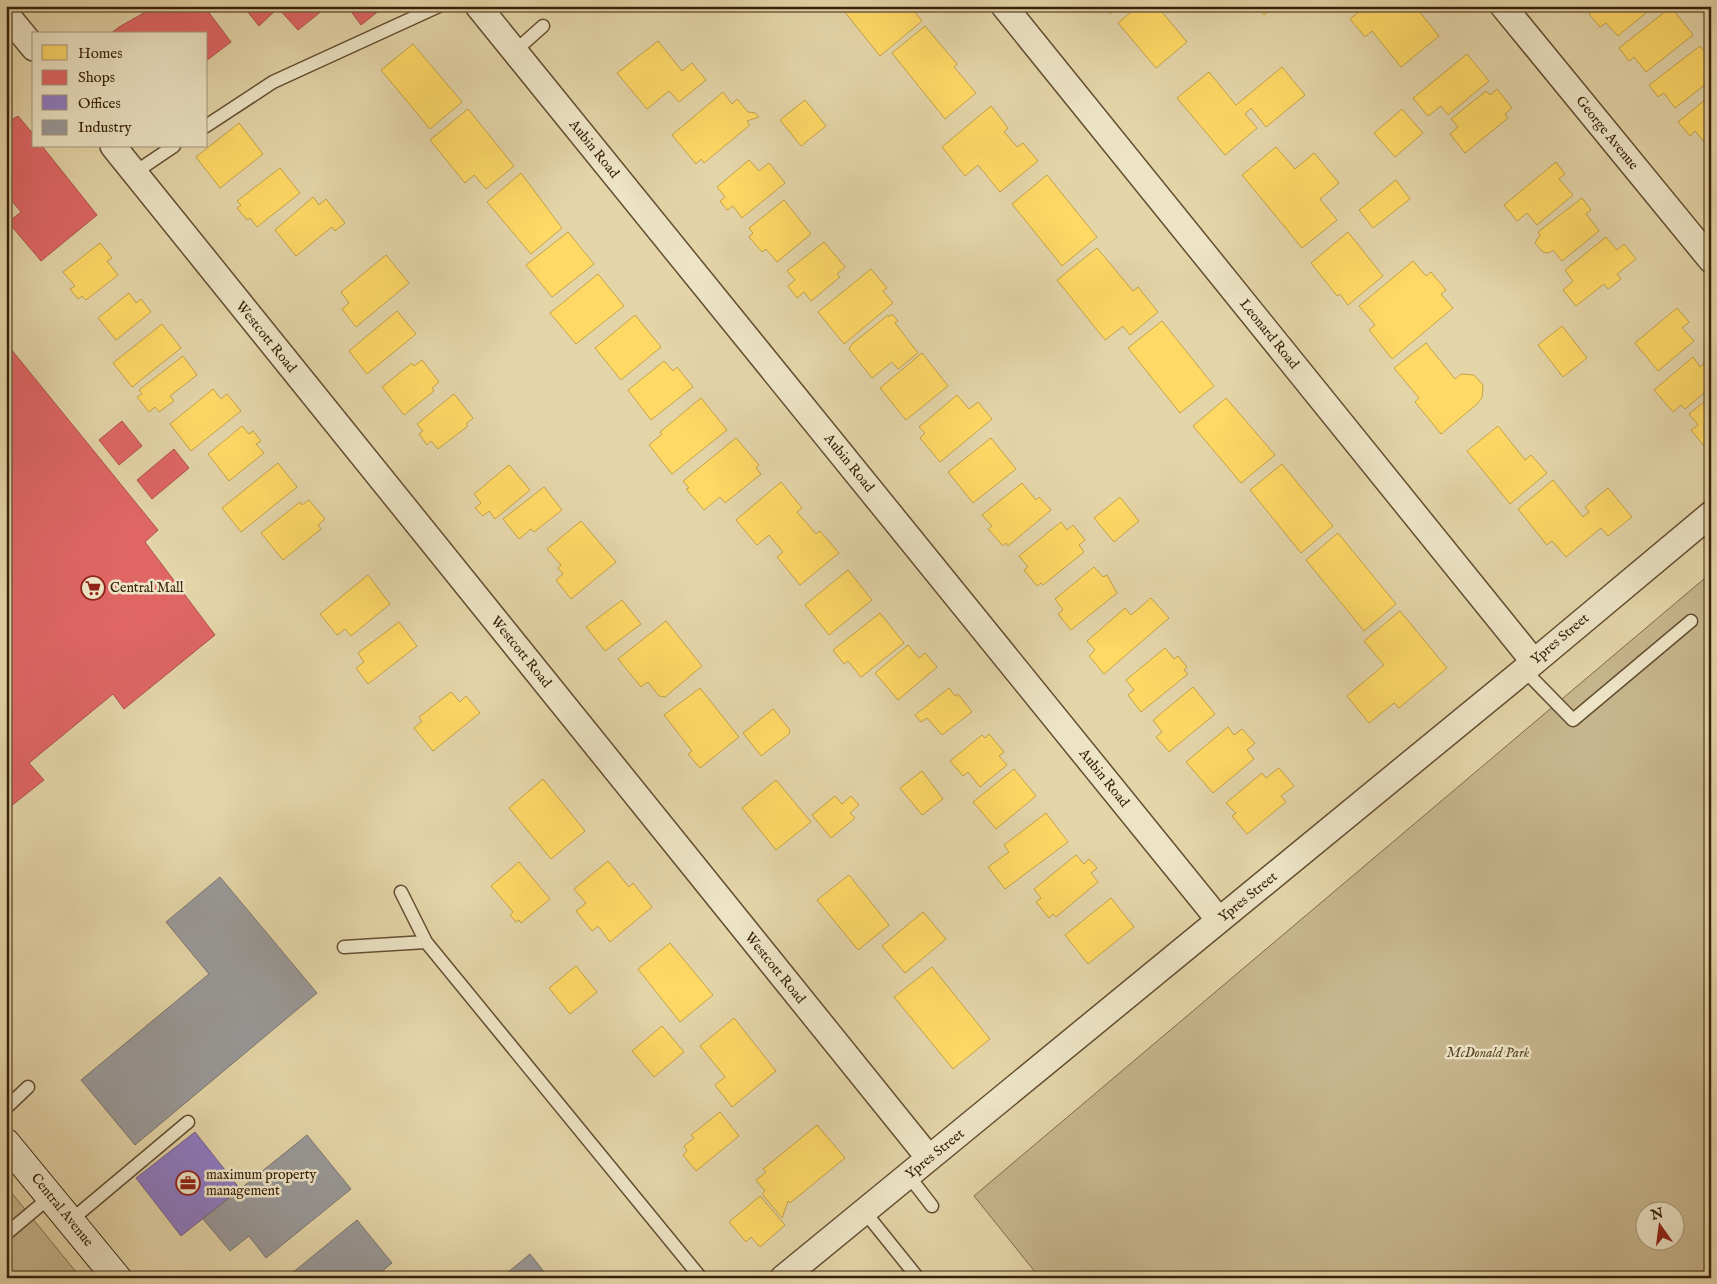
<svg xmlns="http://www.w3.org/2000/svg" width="1717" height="1284" font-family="'IM FELL English',serif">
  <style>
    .green { fill: #c7b68d; stroke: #806c4b; fill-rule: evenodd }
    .homes { fill: #ffd966; stroke: #c3a24a }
    .shops { fill: #e06666; stroke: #ae514a }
    .offices { fill: #8e7cc3; stroke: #74618b }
    .industry { fill: #999; stroke: #7c756e }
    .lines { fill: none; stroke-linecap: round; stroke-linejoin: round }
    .lane-casing { stroke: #634e31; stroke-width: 15 }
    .street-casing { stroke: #634e31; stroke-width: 28 }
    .secondary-casing { stroke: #382109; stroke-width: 30 }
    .lane { stroke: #ede4c6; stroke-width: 12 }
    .street { stroke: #ede4c6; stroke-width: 25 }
    .secondary { stroke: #ede4c6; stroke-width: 28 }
    .labels { text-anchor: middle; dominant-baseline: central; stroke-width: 5; stroke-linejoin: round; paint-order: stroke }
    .street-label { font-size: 14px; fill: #382109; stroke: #ede4c6 }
    .poi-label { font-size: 14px; fill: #382109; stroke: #ede4c6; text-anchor: start }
    .park-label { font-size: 14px; font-style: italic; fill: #5c462a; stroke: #ede4c6 }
  </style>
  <rect width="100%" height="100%" fill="#e4d5a8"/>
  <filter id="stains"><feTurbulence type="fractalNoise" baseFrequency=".004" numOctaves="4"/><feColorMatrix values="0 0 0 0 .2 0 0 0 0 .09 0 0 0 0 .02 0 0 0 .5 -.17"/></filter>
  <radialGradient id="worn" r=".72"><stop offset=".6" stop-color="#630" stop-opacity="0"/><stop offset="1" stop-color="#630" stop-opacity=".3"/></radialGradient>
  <path class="green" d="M1711 573V1278H1040L974 1196ZM1644 1212H1674V1242H1644Z
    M6 1186 81 1278H6Z"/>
  <path class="homes" d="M840 6H910L922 21 880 56Z
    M1104 6H1120L1110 14Z
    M1138 6H1157L1187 42 1156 68 1118 23Z
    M1256 6H1275L1264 15Z
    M1366 6H1415L1439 36 1401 67 1372 31 1365 37 1350 19Z
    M1598 6H1653V7L1618 36 1606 23 1600 27 1589 14Z
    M1671 7 1693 35 1646 72 1634 57 1629 61 1619 48Z
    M925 26 957 64 954 67 976 93 945 119 892 53Z
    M658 41 682 71 692 63 706 80 679 102 669 91 647 109 617 73Z
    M413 44 462 102 430 129 381 70Z
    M1700 46 1711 59V70L1708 72 1711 75V80L1675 108 1664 93 1658 97 1649 85Z
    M1467 54 1489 81 1448 115 1441 106 1428 116 1413 98Z
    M1282 67 1305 95 1266 127 1251 108 1245 114 1257 128 1225 155 1177 98 1209 72 1236 105Z
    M1497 89 1512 108 1505 114 1508 118 1465 153 1450 134 1458 127 1451 119 1486 91 1490 95Z
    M723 92 732 104 737 99 748 112 755 113 759 117 747 121 750 125 704 163 701 159 696 164 672 135Z
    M1711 95V140L1706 144 1695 131 1690 136 1678 122Z
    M805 100 826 126 801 146 780 120Z
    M991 106 1008 128 1004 132 1017 147 1023 143 1038 161 1000 192 978 165 965 176 942 147Z
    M468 109 514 166 486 189 474 175 465 183 430 140Z
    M1402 109 1423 133 1395 157 1374 133Z
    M239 123 263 154 220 188 196 157Z
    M1276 147 1295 169 1314 153 1339 183 1320 199 1337 220 1302 248 1242 175Z
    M749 160 759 171 769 163 785 183 742 218 733 206 727 210 720 201 725 197 717 187Z
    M1556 162 1565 174 1559 179 1573 195 1537 225 1527 213 1517 221 1504 205Z
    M280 168 300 193 257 227 250 218 247 220 237 208 241 205 237 201Z
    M521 173 562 228 531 254 487 202Z
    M1047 175 1097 237 1062 266 1012 204Z
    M1396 180 1410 199 1373 228 1359 210Z
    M313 197 319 205 326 199 345 223 335 231 332 227 296 256 275 230Z
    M1582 198 1591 210 1586 214 1599 231 1562 261 1553 250 1549 253 1543 252 1535 243 1540 235 1538 232Z
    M784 200 811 234 777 262 766 249 762 252 749 237 753 233 749 228Z
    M568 232 594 264 552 297 526 265Z
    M1348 232 1383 276 1348 305 1340 294 1337 296 1311 263Z
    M1606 237 1617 250 1624 244 1636 259 1617 274 1621 279 1608 289 1604 284 1576 306 1563 290 1573 281 1565 270Z
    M824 242 845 267 837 274 840 277 811 301 804 292 797 298 788 286 795 280 787 271Z
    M100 243 112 258 107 261 118 275 86 300 82 296 78 299 70 289 75 286 63 272Z
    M1097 248 1133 291 1138 287 1158 312 1130 335 1123 326 1105 340 1057 280Z
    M386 255 409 283 356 327 342 309 349 303 341 292Z
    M1413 261 1426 276 1431 272 1446 290 1441 294 1453 308 1392 359 1369 330 1375 325 1359 306Z
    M871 269 887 288 883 291 893 303 844 344 818 312Z
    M598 274 624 306 576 344 550 313Z
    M129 293 136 303 141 299 151 312 116 340 98 318Z
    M1677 308 1689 322 1682 328 1694 341 1658 371 1635 343Z
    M397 311 416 334 367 374 349 351Z
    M892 314 898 321 895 323 918 353 898 369 892 362 872 378 849 349 852 344 888 315 889 317Z
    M635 315 661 347 621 380 595 348Z
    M1162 321 1214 386 1180 413 1128 348Z
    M162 324 181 348 132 387 113 363Z
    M1562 326 1587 358 1563 377 1538 345Z
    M1426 343 1455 379 1461 374 1474 375 1483 385 1482 398 1476 405 1441 434 1415 402 1419 398 1394 368Z
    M922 353 948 386 906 420 880 388Z
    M183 356 197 375 170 396 174 401 159 412 155 407 149 412 137 397 142 394 139 390Z
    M1693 357 1700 367 1707 361 1711 365V372L1708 374 1711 378V387L1685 409 1681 405 1673 412 1654 390Z
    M422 360 439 382 432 388 434 391 404 415 382 387 412 363 414 366Z
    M664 361 673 371 677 367 693 387 651 420 628 390Z
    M213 389 221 399 227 394 241 411 191 451 170 424Z
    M454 394 473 418 466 424 468 426 438 449 431 441 427 445 419 434 423 431 417 424Z
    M957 395 969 409 978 402 992 419 940 462 920 438 925 433 919 427Z
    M1711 396V449L1708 451 1691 430 1698 425 1689 414Z
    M701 398 727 430 672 474 649 445 662 434 660 432Z
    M1226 398 1275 455 1241 483 1193 426Z
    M242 426 249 434 253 431 261 441 256 444 264 453 229 481 208 454Z
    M1498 426 1525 460 1531 455 1547 473 1510 504 1467 451Z
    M736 438 759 465 756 468 761 474 725 503 720 497 704 510 686 489 689 488 683 481Z
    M991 438 1016 469 973 503 948 472Z
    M278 463 297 487 241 532 222 508Z
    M1282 464 1333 526 1301 553 1250 490Z
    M509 465 530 490 495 519 489 511 483 516 475 508 481 503 474 494Z
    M1553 480 1583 517 1589 512 1585 507 1608 488 1632 517 1608 536 1601 528 1566 557 1552 541 1547 545 1518 509Z
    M781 482 802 508 797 512 816 534 820 531 839 553 800 585 777 557 783 552 769 535 757 545 736 520Z
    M1022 483 1036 500 1039 497 1051 510 1008 546 1006 543 1003 546 988 529 992 526 982 515Z
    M544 487 562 510 534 532 531 529 519 539 503 519Z
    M1120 497 1139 521 1114 542 1094 518Z
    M309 500 325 519 318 525 321 529 283 560 261 533 300 502 302 505Z
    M581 521 616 562 571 599 556 580 563 574 558 568 561 565 547 549Z
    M1061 522 1067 530 1073 525 1085 540 1079 545 1084 552 1043 585 1041 583 1037 586 1024 570 1028 567 1019 556Z
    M1338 533 1396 604 1364 631 1306 560Z
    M1094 567 1103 577 1107 575 1117 593 1071 630 1058 614 1063 610 1055 599Z
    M848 570 872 600 829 635 805 605Z
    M368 575 390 604 351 636 345 629 337 635 320 614Z
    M1151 598 1169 618 1104 674 1089 656 1095 650 1087 641 1125 608 1131 615Z
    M622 600 641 624 605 651 586 627Z
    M1400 611 1447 668 1399 708 1394 703 1369 723 1347 696 1384 665 1364 641Z
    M880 613 904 643 861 677 848 661 844 664 833 650Z
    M666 621 702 666 665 697 659 696 648 682 641 687 618 659Z
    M399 622 417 646 368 684 356 668 364 662 358 653Z
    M908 645 919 658 925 653 937 667 898 700 875 673Z
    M1165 648 1174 659 1178 656 1187 667 1184 670 1188 674 1141 712 1128 695 1134 690 1126 680Z
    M1193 687 1215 714 1169 752 1156 737 1162 732 1153 720Z
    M700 688 739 737 700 768 688 754 692 751 664 715Z
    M949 688 955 696 958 694 972 712 942 735 927 718 921 722 915 715Z
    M451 692 460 702 466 696 480 713 433 751 414 728 422 721 419 717Z
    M773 709 790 730 789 734 761 756 743 733Z
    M1228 727 1234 735 1242 729 1255 743 1247 750 1254 759 1213 793 1186 762Z
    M989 734 1004 752 999 756 1007 765 980 787 968 772 963 776 950 761 982 735 985 738Z
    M1279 768 1294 786 1281 796 1286 802 1247 834 1232 816 1236 813 1226 803 1262 773 1266 778Z
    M1014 769 1036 796 996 829 973 802Z
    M922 771 943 799 922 815 900 788Z
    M543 779 585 831 551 859 509 808Z
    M776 780 811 822 776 850 742 808Z
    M835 796 842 804 851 796 859 805 850 813 855 818 831 838 812 815Z
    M1046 813 1068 842 1005 889 988 867 1009 852 1004 845Z
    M1076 855 1084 864 1089 859 1097 868 1091 873 1098 882 1056 917 1053 914 1049 918 1036 902 1041 898 1034 889Z
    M608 861 629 887 633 883 652 907 610 942 598 926 592 931 576 911 586 903 574 889Z
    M519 862 550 899 521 923 519 920 516 922 510 915 513 912 491 886Z
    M849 875 889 925 858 950 817 900Z
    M1111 898 1134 927 1088 964 1065 935Z
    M923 912 946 939 905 973 882 946Z
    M670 943 713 995 680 1022 638 969Z
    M576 966 597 992 570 1014 549 988Z
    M932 967 990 1039 953 1069 894 997Z
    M734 1018 776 1071 732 1107 715 1085 725 1077 700 1046Z
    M662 1026 684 1052 654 1077 632 1051Z
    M720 1112 739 1136 696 1171 683 1155 687 1151 684 1146 694 1138 691 1135Z
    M817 1125 845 1158 790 1203 788 1201 782 1218 762 1194 765 1191 756 1180 766 1172 763 1169Z
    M760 1196 785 1225 760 1247 751 1237 746 1242 729 1222Z"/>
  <path class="shops" d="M156 6H204L231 42 206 61V34H110L119 27Z
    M243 6H328L298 30 278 8 259 26Z
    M347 6H385L361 25Z
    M18 116 34 135V146H42L97 215 41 261 8 222 21 212 6 194V123Z
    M6 343 158 530 145 542 215 635 124 709 113 694 29 763 44 780 6 810Z
    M122 421 142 446 119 465 99 440Z
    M174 449 189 468 152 499 137 480Z"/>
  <path class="offices" d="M195 1132 240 1189 181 1236 136 1178Z"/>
  <path class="industry" d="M220 877 317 993 135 1145 81 1080 209 974 166 922Z
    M307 1135 351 1189 266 1258 249 1236 230 1251 203 1219Z
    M357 1220 392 1263 374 1278H286Z
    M530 1254 549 1278H501Z"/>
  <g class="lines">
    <g class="lane-casing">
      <path id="lane" d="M515 51 543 26
        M206 126 273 82 439 6
        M134 173 174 146
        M1524 670 1573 720 1691 621
        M401 892 426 942
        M344 947 426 942 701 1278
        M6 1108 28 1087
        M908 1175 932 1206
        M864 1211 918 1278
        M70 1221 188 1122
        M6 1234 50 1197"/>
    </g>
    <g class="street-casing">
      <path id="street" d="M478 6 1219 920
        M1004 6 1534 662
        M1503 6 1711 260
        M6 14 34 48
        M113 146 929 1158
        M783 1278 1534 662 1711 514"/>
    </g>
    <g class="secondary-casing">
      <path id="secondary" d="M6 7 7 6
        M6 1143 117 1278"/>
    </g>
    <use href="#lane" class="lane"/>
    <use href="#street" class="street"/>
    <use href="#secondary" class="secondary"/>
  </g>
  <defs>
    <g id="supermarket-ring" transform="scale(1.25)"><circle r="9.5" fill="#ede4c6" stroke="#8f2418" stroke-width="1.5"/><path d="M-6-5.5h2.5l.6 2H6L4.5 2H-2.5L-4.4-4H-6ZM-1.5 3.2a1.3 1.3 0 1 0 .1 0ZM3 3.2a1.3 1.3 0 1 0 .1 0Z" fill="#8f2418"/></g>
    <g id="office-ring" transform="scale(1.25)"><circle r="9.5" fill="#ede4c6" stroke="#8f2418" stroke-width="1.5"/><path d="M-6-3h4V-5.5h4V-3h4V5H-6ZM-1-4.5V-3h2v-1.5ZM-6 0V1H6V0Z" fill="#8f2418"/></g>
  </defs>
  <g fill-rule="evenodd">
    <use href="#supermarket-ring" x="93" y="588"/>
    <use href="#office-ring" x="188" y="1183"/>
  </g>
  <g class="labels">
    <g class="street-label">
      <text transform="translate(1607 133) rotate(51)">George Avenue</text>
      <text transform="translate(594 149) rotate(51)">Aubin Road</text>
      <text transform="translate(1269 334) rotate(51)">Leonard Road</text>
      <text transform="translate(266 337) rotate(51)">Westcott Road</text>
      <text transform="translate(849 463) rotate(51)">Aubin Road</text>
      <text transform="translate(1560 639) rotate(-40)">Ypres Street</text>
      <text transform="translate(521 652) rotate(51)">Westcott Road</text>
      <text transform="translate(1104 778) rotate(51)">Aubin Road</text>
      <text transform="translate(1248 897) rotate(-39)">Ypres Street</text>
      <text transform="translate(775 968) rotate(51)">Westcott Road</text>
      <text transform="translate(935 1154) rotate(-39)">Ypres Street</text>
      <text transform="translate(62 1210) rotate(51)">Central Avenue</text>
    </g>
    <g class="poi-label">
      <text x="110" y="588">Central Mall</text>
      <text x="206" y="1175">maximum property<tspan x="206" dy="16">management</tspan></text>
    </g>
    <g class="park-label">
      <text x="1488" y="1053">McDonald Park</text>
    </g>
  </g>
  <rect width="1717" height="1284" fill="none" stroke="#e4d5a8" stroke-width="25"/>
  <rect x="8" y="8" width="1702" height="1269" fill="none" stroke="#382109" stroke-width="2.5"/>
  <rect x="12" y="12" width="1692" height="1259" fill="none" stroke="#382109"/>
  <rect x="32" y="32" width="175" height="115" fill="#ede4c6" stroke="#a5967a"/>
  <rect x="42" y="45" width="25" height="15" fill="#ffd966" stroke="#a5967a"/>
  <text x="78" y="58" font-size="15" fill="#382109">Homes</text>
  <rect x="42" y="70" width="25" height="15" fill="#e06666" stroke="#a5967a"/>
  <text x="78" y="82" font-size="15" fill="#382109">Shops</text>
  <rect x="42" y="95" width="25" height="15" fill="#8e7cc3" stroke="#a5967a"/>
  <text x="78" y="108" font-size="15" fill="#382109">Offices</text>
  <rect x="42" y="120" width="25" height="15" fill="#999999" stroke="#a5967a"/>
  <text x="78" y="132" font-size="15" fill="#382109">Industry</text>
  <g transform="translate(1660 1226) rotate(346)"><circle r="24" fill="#ede4c6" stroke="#a5967a"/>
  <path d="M0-4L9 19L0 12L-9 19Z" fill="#8f2418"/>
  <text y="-8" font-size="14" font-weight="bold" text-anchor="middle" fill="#382109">N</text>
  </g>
  <rect width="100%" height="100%" filter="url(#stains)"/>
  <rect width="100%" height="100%" fill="url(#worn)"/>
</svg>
